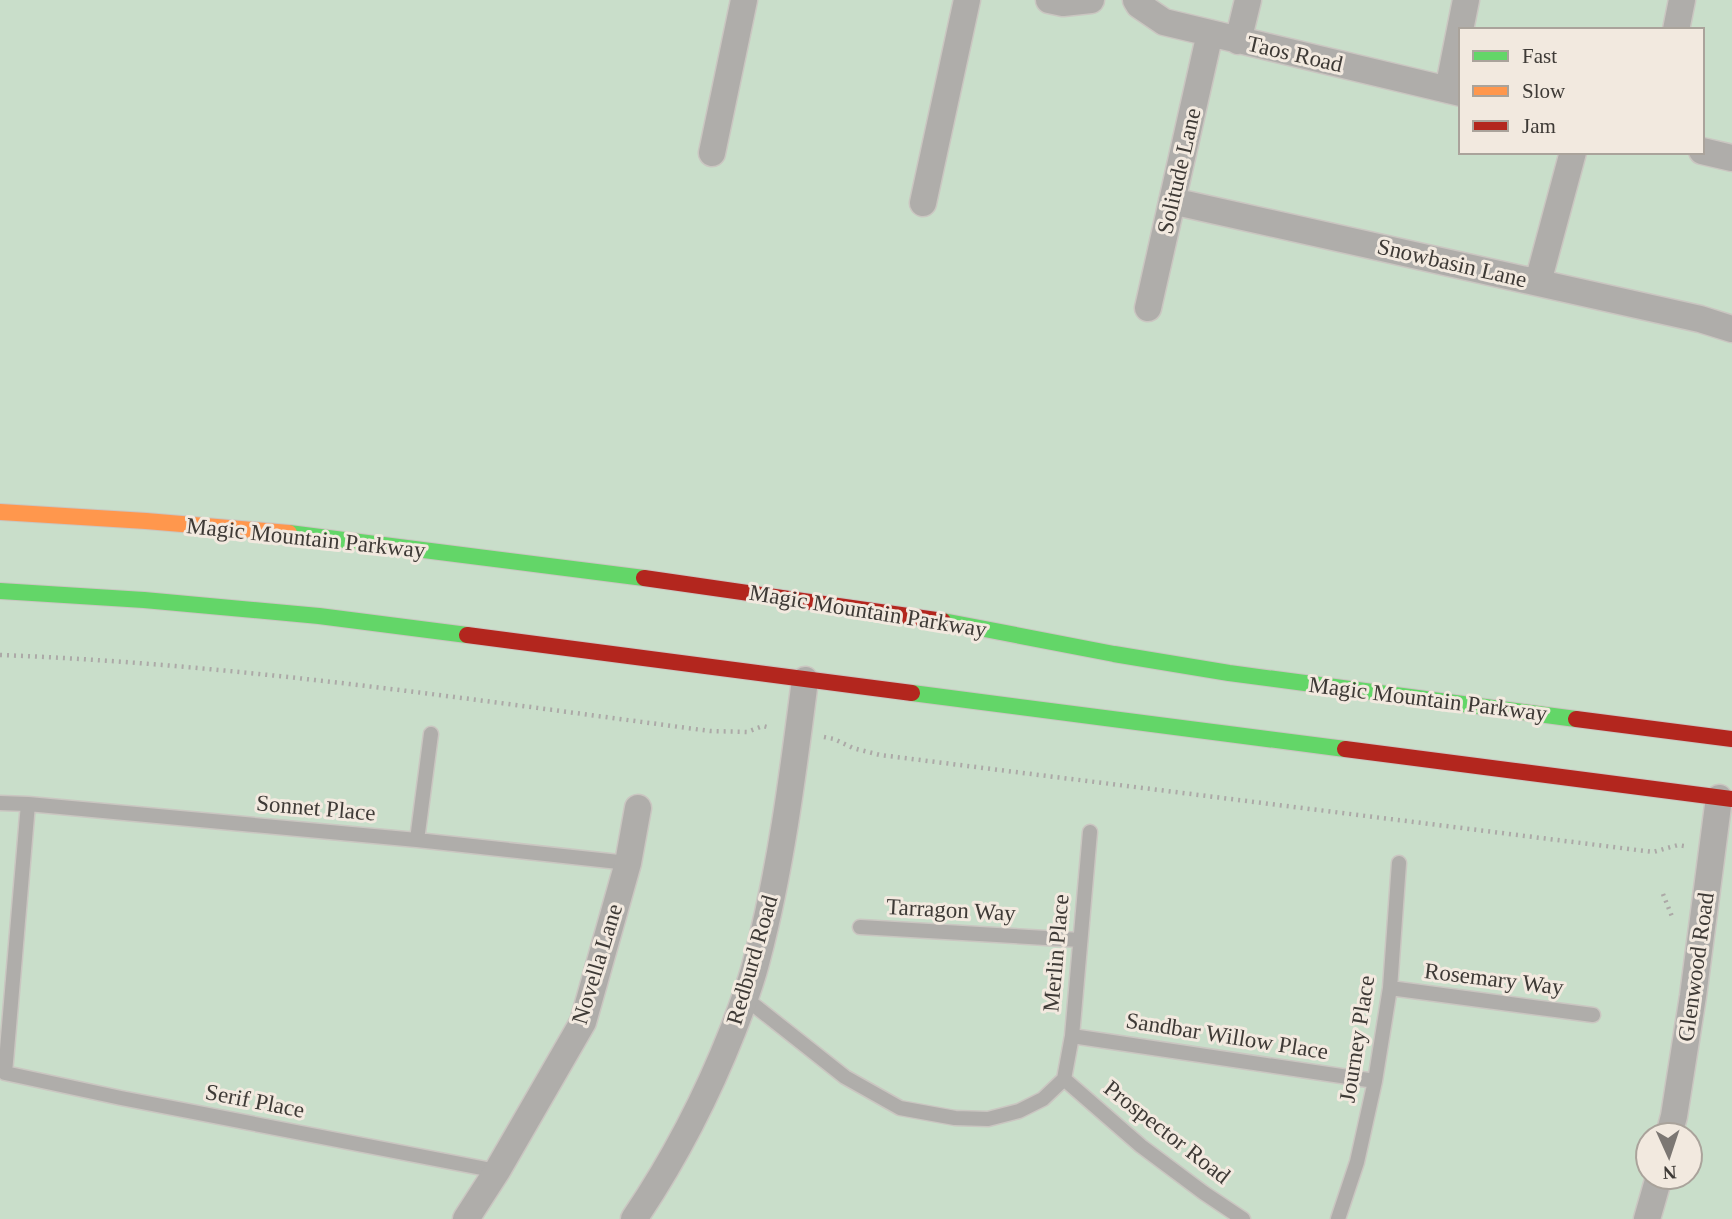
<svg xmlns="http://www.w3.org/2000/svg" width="1732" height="1219" font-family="'Times New Roman',serif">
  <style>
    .green { fill: #c9deca; fill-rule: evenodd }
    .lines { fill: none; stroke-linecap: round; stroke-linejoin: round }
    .lane-casing { stroke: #cac6c1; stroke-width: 17 }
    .street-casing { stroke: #cac6c1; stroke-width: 29 }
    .fast-casing { stroke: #cac6c1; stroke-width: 18 }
    .slow-casing { stroke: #cac6c1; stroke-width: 18 }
    .jam-casing { stroke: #cac6c1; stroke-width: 18 }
    .path { stroke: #aca9a7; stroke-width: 4.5; stroke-dasharray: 2 5; stroke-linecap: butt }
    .lane { stroke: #afadaa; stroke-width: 14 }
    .street { stroke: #afadaa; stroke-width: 26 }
    .fast { stroke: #63d668; stroke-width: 16 }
    .slow { stroke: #ff974d; stroke-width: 16 }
    .jam { stroke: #b3261e; stroke-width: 16 }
    .labels { text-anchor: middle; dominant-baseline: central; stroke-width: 6; stroke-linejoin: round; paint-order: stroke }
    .street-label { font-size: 23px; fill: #3e3a36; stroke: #f2e9df }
  </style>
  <rect width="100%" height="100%" fill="#eee9e3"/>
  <path class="green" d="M0 0H1732V1219H0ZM1461 30H1702V152H1461ZM1648 1135H1690V1177H1648Z"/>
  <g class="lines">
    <g class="lane-casing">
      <path id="lane" d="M0 803 28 804 417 840 628 863
        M28 804 5 1073 121 1098 497 1171
        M417 840 431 734
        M860 927 1080 940
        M1390 988 1593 1015
        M745 998 845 1077 900 1108 955 1118 988 1119 1019 1111 1043 1099 1064 1079
        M1072 1036 1375 1081
        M1064 1079 1072 1036 1090 832
        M1064 1079 1141 1146 1204 1193 1243 1219
        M1338 1219 1357 1162 1375 1081 1390 988 1399 863"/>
    </g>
    <g class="street-casing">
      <path id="street" d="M1049 0 1063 3 1091 0
        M1136 0 1139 5 1164 22 1461 93
        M1676 30 1682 0
        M1238 41 1248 0
        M1448 90 1466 0
        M1702 151 1732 158
        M712 153 744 0
        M1172 201 1700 319 1732 329
        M923 203 967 0
        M1538 282 1573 152
        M1148 308 1210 33
        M1669 1135 1674 1116 1693 996 1719 798
        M466 1219 497 1171 583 1022 628 863 638 808
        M634 1219C674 1160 707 1096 733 1030 742 1007 751 983 757 959 781 868 793 773 805 680
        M1647 1219 1659 1177"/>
    </g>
    <g class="fast-casing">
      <path id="fast" d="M289 533 644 578
        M0 591 144 600 319 616 467 635
        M943 621 1114 654 1229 673 1576 719
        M912 693 1345 749"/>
    </g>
    <g class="slow-casing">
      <path id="slow" d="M0 512 146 521 289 533"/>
    </g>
    <g class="jam-casing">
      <path id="jam" d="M644 578 943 621
        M467 635 912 693
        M1576 719 1732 739
        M1345 749 1732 799"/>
    </g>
    <path class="path" d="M0 655C238 664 474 700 710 731L747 732 763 726 771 728
      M824 737 834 739 853 748 880 755 1653 852 1678 845 1684 846
      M1663 894 1673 919"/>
    <use href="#lane" class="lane"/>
    <use href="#street" class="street"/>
    <use href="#fast" class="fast"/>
    <use href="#slow" class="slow"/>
    <use href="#jam" class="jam"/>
  </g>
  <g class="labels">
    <g class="street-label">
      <text transform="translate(1295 54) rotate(13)">Taos Road</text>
      <text transform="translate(1179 171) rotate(-77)">Solitude Lane</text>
      <text transform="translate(1452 263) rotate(13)">Snowbasin Lane</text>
      <text transform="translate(306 538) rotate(6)">Magic Mountain Parkway</text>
      <text transform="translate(868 611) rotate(9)">Magic Mountain Parkway</text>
      <text transform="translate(1428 699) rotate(7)">Magic Mountain Parkway</text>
      <text transform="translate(316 808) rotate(5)">Sonnet Place</text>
      <text transform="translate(951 910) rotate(3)">Tarragon Way</text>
      <text transform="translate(1056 953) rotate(-85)">Merlin Place</text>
      <text transform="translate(752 960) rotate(-74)">Redburd Road</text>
      <text transform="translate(597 964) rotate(-73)">Novella Lane</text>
      <text transform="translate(1696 967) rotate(-82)">Glenwood Road</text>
      <text transform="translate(1494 979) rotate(7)">Rosemary Way</text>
      <text transform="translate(1227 1036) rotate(9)">Sandbar Willow Place</text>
      <text transform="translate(1357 1039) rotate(-81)">Journey Place</text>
      <text transform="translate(255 1101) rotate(11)">Serif Place</text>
      <text transform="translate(1167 1132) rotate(38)">Prospector Road</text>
    </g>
  </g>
  <rect x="1459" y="28" width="245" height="126" fill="#f2e9df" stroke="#aaa39b" stroke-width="2"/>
  <rect x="1473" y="51" width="35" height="10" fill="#63d668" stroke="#aaa39b" stroke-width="2"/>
  <text x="1522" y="63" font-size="21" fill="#3e3a36">Fast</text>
  <rect x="1473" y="86" width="35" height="10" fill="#ff974d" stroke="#aaa39b" stroke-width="2"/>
  <text x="1522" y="98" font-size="21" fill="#3e3a36">Slow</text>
  <rect x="1473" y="121" width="35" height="10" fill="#b3261e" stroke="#aaa39b" stroke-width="2"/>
  <text x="1522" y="133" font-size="21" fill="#3e3a36">Jam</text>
  <g transform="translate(1669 1156) rotate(177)"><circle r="33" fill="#f2e9df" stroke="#aaa39b" stroke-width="2"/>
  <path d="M0-5L12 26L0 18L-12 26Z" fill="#7c7773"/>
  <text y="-10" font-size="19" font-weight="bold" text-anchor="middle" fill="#3e3a36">N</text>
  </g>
</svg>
